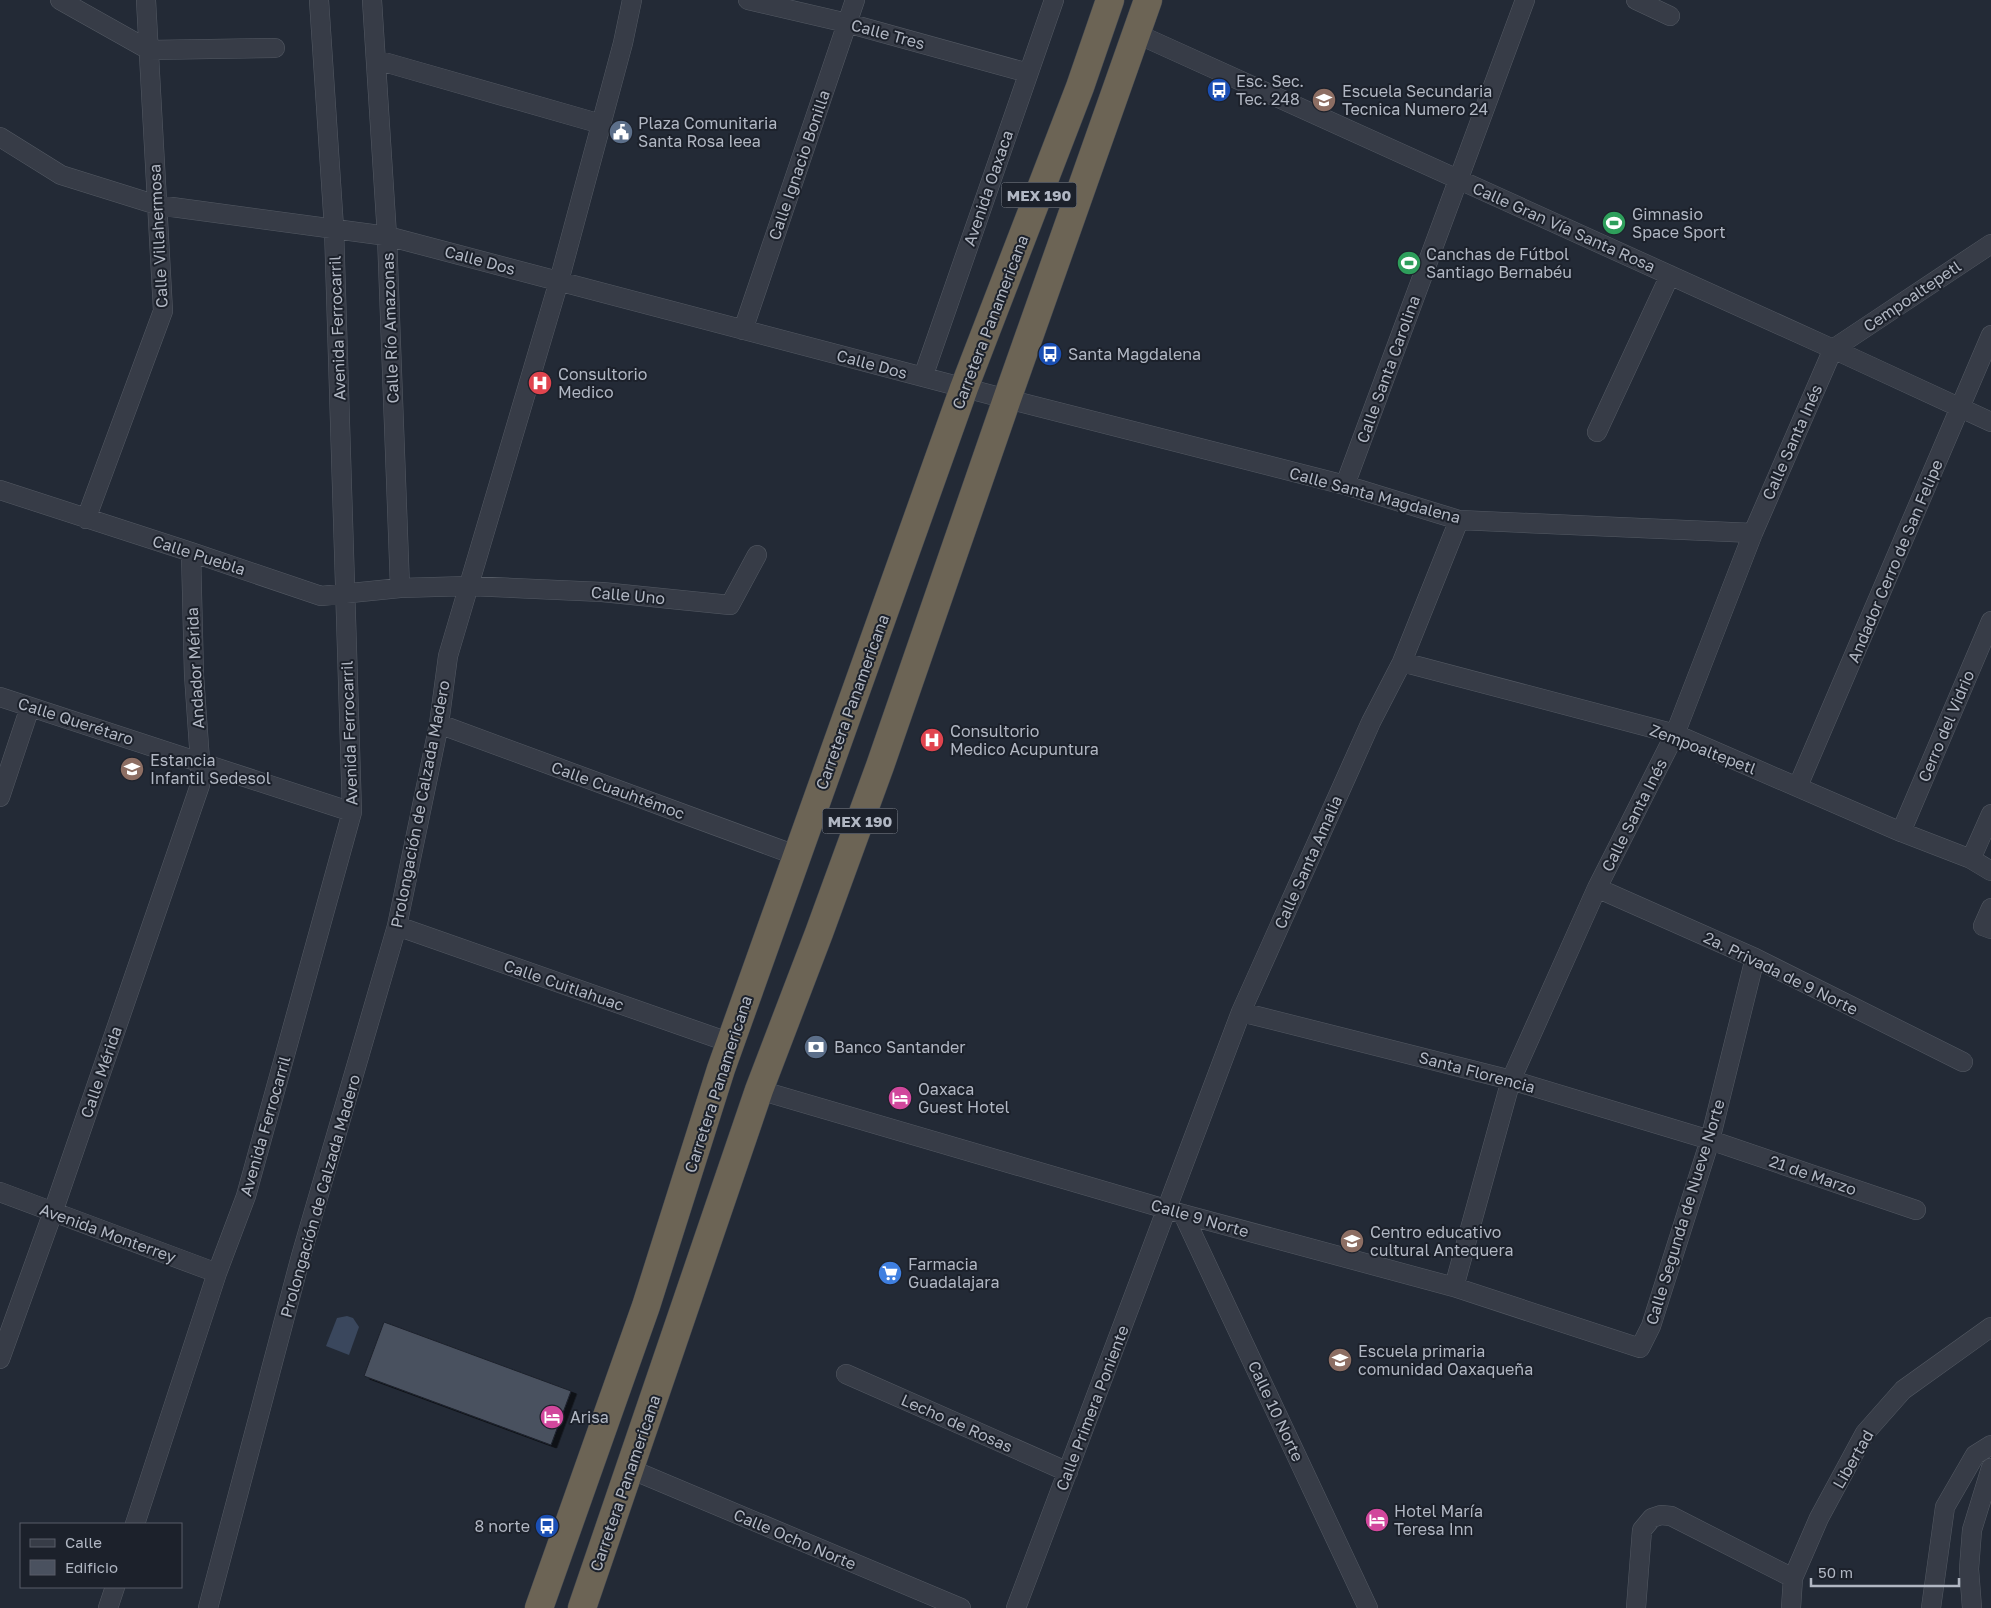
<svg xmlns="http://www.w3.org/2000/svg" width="1991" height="1608" font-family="'Golos Text',sans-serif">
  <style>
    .water { fill: #3a475d }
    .building { fill: #4a515f; stroke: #1e232d; filter: url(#shadow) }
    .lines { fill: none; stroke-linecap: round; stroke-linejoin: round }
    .minor-casing { stroke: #545a64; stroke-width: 20 }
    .highway-casing { stroke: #414751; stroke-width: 29 }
    .minor { stroke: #373c47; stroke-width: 19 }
    .highway { stroke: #6c6455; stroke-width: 28 }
    .labels { text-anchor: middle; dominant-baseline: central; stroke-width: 4; stroke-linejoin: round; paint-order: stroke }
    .shield { fill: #1c212b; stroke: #848a95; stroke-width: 1 }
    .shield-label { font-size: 15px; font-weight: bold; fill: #b1b7c3 }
    .street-label { font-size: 16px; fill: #b1b7c3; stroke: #1c212b }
    .poi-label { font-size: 16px; fill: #b1b7c3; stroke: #1c212b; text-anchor: start }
  </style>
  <defs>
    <filter id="shadow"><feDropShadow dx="5.5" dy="3" stdDeviation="0" flood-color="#0009"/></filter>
  </defs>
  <rect width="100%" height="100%" fill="#232a36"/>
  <path class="water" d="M347 1316 353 1318 359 1327 349 1355 326 1346 337 1318Z"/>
  <path class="building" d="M384 1322 571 1391 551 1445 364 1376Z"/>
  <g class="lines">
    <g class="minor-casing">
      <path id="minor" d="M60 0 149 50 275 48
        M372 0 387 236 400 588
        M748 0 847 23 1028 73
        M1636 0 1670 16
        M1135 33 1833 349 1991 422
        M377 60 601 124
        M0 137 61 175 157 205 387 236 1007 399 1345 485 1459 520 1753 533
        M743 330 855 0
        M1833 349 1991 244
        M923 377 1054 0
        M1597 432 1670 275
        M1345 485 1525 0
        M0 490 191 552 321 596 400 588 469 586 602 592 730 605 757 555
        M86 519 163 311 146 0
        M1402 662 1675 734 1901 832 1971 859 1991 871
        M0 697 352 812
        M439 724 798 856
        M1798 786 1991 335
        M0 797 30 707
        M1901 832 1991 621
        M1971 859 1991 814
        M1597 888 1755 958 1963 1062
        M1991 908 1983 926 1991 929
        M397 926 731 1043
        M1241 1012 1511 1080 1710 1140 1916 1210
        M759 1090 1183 1214 1454 1287 1640 1348 1651 1326 1710 1140 1755 958
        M0 1192 217 1273
        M1183 1214 1368 1608
        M1454 1287 1511 1080 1597 888 1675 734 1753 533 1833 349
        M0 1359 53 1212 200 785V761L194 675 191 552
        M846 1374 1068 1472
        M630 1469 961 1608
        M135 1524 217 1273 246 1196 352 812 334 228 319 0
        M108 1608 115 1587
        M208 1608 301 1256 397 926 439 724 448 656 559 281 623 43 632 0
        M1016 1608 1241 1012 1371 722 1402 662 1459 520
        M1636 1608 1642 1530 1652 1518 1661 1515 1671 1516 1793 1578
        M1791 1608 1793 1578 1819 1518 1865 1433 1903 1390 1991 1327
        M1931 1608 1945 1507 1975 1455 1991 1445
        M1972 1608 1969 1569 1972 1530 1991 1468"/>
    </g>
    <g class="highway-casing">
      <path id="highway" d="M539 1608 646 1306 721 1069 964 388 1080 87 1110 0
        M582 1608 759 1090 819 933 880 766 1007 399 1148 0"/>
    </g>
    <use href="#minor" class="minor"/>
    <use href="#highway" class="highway"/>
  </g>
  <defs>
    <g id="bus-disc" transform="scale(1.25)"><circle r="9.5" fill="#1a4fb4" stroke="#1c212b"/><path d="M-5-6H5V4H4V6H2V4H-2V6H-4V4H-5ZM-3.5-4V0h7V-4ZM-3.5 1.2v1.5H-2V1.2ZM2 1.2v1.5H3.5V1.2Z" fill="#fff"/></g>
    <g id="school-disc" transform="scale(1.25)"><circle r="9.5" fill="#8d6e63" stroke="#1c212b"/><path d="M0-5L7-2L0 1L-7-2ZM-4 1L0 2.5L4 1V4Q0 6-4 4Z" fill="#fff"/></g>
    <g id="civic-disc" transform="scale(1.25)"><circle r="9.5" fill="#5c6f8a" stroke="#1c212b"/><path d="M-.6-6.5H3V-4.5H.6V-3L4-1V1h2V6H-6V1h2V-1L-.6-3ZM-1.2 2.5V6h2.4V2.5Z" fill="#fff"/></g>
    <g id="stadium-disc" transform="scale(1.25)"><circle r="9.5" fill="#2e9e5b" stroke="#1c212b"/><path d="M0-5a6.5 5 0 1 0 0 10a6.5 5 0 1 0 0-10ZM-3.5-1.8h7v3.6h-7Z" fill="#fff"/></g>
    <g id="hospital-disc" transform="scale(1.25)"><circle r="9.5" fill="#e0444e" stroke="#1c212b"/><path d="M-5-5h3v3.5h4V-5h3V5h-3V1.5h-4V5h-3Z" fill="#fff"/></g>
    <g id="bank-disc" transform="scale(1.25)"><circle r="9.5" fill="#5c6f8a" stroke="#1c212b"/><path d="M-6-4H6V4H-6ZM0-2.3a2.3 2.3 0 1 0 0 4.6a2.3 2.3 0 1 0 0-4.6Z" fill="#fff"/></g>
    <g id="hotel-disc" transform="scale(1.25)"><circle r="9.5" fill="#d1479c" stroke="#1c212b"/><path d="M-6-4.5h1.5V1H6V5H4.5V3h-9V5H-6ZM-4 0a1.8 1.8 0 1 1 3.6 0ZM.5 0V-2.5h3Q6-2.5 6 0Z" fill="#fff"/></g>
    <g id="supermarket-disc" transform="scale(1.25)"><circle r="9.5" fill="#3f7fe0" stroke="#1c212b"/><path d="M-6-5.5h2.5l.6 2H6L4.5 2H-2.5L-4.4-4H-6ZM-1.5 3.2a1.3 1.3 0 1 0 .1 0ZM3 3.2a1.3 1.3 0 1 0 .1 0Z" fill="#fff"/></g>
  </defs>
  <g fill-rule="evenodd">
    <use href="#bus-disc" x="1219" y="90"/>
    <use href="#school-disc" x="1324" y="100"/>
    <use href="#civic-disc" x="621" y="132"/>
    <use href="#stadium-disc" x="1614" y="223"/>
    <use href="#stadium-disc" x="1409" y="263"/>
    <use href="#bus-disc" x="1050" y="354"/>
    <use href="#hospital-disc" x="540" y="383"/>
    <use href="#hospital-disc" x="932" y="740"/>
    <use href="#school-disc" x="132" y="769"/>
    <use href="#bank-disc" x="816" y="1047"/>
    <use href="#hotel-disc" x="900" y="1098"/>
    <use href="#school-disc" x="1352" y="1241"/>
    <use href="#supermarket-disc" x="890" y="1273"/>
    <use href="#school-disc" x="1340" y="1360"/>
    <use href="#hotel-disc" x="552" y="1417"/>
    <use href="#hotel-disc" x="1377" y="1520"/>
    <use href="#bus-disc" x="547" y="1526"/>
  </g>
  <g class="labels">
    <g class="shield">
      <rect x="1001.5" y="182.5" width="75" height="25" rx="4"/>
      <rect x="822.5" y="808.5" width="75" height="25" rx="4"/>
    </g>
    <g class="shield-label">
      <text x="1039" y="195">MEX 190</text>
      <text x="860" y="821">MEX 190</text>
    </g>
    <g class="street-label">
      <text transform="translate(888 34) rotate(15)">Calle Tres</text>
      <text transform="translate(799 165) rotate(-71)">Calle Ignacio Bonilla</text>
      <text transform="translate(988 188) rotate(-71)">Avenida Oaxaca</text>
      <text transform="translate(1564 227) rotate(24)">Calle Gran Vía Santa Rosa</text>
      <text transform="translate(158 236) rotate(-93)">Calle Villahermosa</text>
      <text transform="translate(480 260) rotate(15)">Calle Dos</text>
      <text transform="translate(1912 296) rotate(-34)">Cempoaltepetl</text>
      <text transform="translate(990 322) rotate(-69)">Carretera Panamericana</text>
      <text transform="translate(337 328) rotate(-92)">Avenida Ferrocarril</text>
      <text transform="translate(390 328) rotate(-92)">Calle Río Amazonas</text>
      <text transform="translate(872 364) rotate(15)">Calle Dos</text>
      <text transform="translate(1388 369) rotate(-70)">Calle Santa Carolina</text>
      <text transform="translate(1792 442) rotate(-66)">Calle Santa Inés</text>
      <text transform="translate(1375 495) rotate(15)">Calle Santa Magdalena</text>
      <text transform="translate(199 555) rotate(18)">Calle Puebla</text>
      <text transform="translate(1895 561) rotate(-67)">Andador Cerro de San Felipe</text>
      <text transform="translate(628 595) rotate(5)">Calle Uno</text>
      <text transform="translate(195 668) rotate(-93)">Andador Mérida</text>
      <text transform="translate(852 702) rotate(-70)">Carretera Panamericana</text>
      <text transform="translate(76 721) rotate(18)">Calle Querétaro</text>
      <text transform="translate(1946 726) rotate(-67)">Cerro del Vidrio</text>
      <text transform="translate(349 733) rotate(-92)">Avenida Ferrocarril</text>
      <text transform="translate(1703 749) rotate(21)">Zempoaltepetl</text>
      <text transform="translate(618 790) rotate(20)">Calle Cuauhtémoc</text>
      <text transform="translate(420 804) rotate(-79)">Prolongación de Calzada Madero</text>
      <text transform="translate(1634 815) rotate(-63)">Calle Santa Inés</text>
      <text transform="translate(1308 862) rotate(-66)">Calle Santa Amalia</text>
      <text transform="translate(1781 973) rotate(26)">2a. Privada de 9 Norte</text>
      <text transform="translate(564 985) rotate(19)">Calle Cuitlahuac</text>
      <text transform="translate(101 1072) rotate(-71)">Calle Mérida</text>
      <text transform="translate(1477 1072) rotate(15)">Santa Florencia</text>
      <text transform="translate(718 1084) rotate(-72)">Carretera Panamericana</text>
      <text transform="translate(265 1126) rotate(-74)">Avenida Ferrocarril</text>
      <text transform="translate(1813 1175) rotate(19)">21 de Marzo</text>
      <text transform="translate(320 1196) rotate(-74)">Prolongación de Calzada Madero</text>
      <text transform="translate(1685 1212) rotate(-73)">Calle Segunda de Nueve Norte</text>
      <text transform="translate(1200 1218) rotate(16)">Calle 9 Norte</text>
      <text transform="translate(108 1233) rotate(20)">Avenida Monterrey</text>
      <text transform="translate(1092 1408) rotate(-69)">Calle Primera Poniente</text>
      <text transform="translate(1276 1411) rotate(65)">Calle 10 Norte</text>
      <text transform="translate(957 1423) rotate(24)">Lecho de Rosas</text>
      <text transform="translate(1853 1459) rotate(-60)">Libertad</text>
      <text transform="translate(625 1483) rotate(-71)">Carretera Panamericana</text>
      <text transform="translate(795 1539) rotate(23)">Calle Ocho Norte</text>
    </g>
    <g class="poi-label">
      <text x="1236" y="81">Esc. Sec.<tspan x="1236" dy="18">Tec. 248</tspan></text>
      <text x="1342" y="91">Escuela Secundaria<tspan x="1342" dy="18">Tecnica Numero 24</tspan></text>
      <text x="638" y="123">Plaza Comunitaria<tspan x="638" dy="18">Santa Rosa Ieea</tspan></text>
      <text x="1632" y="214">Gimnasio<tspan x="1632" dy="18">Space Sport</tspan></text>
      <text x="1426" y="254">Canchas de Fútbol<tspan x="1426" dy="18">Santiago Bernabéu</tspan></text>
      <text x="1068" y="354">Santa Magdalena</text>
      <text x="558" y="374">Consultorio<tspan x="558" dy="18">Medico</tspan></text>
      <text x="950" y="731">Consultorio<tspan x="950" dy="18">Medico Acupuntura</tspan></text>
      <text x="150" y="760">Estancia<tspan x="150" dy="18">Infantil Sedesol</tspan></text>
      <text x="834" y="1047">Banco Santander</text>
      <text x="918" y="1089">Oaxaca<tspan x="918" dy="18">Guest Hotel</tspan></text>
      <text x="1370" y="1232">Centro educativo<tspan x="1370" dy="18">cultural Antequera</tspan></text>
      <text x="908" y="1264">Farmacia<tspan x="908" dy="18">Guadalajara</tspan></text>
      <text x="1358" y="1351">Escuela primaria<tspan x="1358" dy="18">comunidad Oaxaqueña</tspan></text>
      <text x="570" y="1417">Arisa</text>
      <text x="1394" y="1511">Hotel María<tspan x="1394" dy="18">Teresa Inn</tspan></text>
      <text x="530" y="1526" text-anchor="end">8 norte</text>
    </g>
  </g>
  <rect x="20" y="1523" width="162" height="65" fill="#1c212b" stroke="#585d68"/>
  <rect x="30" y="1539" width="25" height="8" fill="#373c47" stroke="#585d68"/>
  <text x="65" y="1548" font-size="15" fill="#b1b7c3">Calle</text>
  <rect x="30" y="1560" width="25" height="15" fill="#4a515f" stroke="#585d68"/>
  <text x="65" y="1573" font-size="15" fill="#b1b7c3">Edificio</text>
  <path d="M1811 1578v8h148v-8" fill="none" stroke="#b1b7c3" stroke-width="2.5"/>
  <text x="1818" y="1578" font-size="15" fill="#b1b7c3" stroke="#1c212b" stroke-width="4" paint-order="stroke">50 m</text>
</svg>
